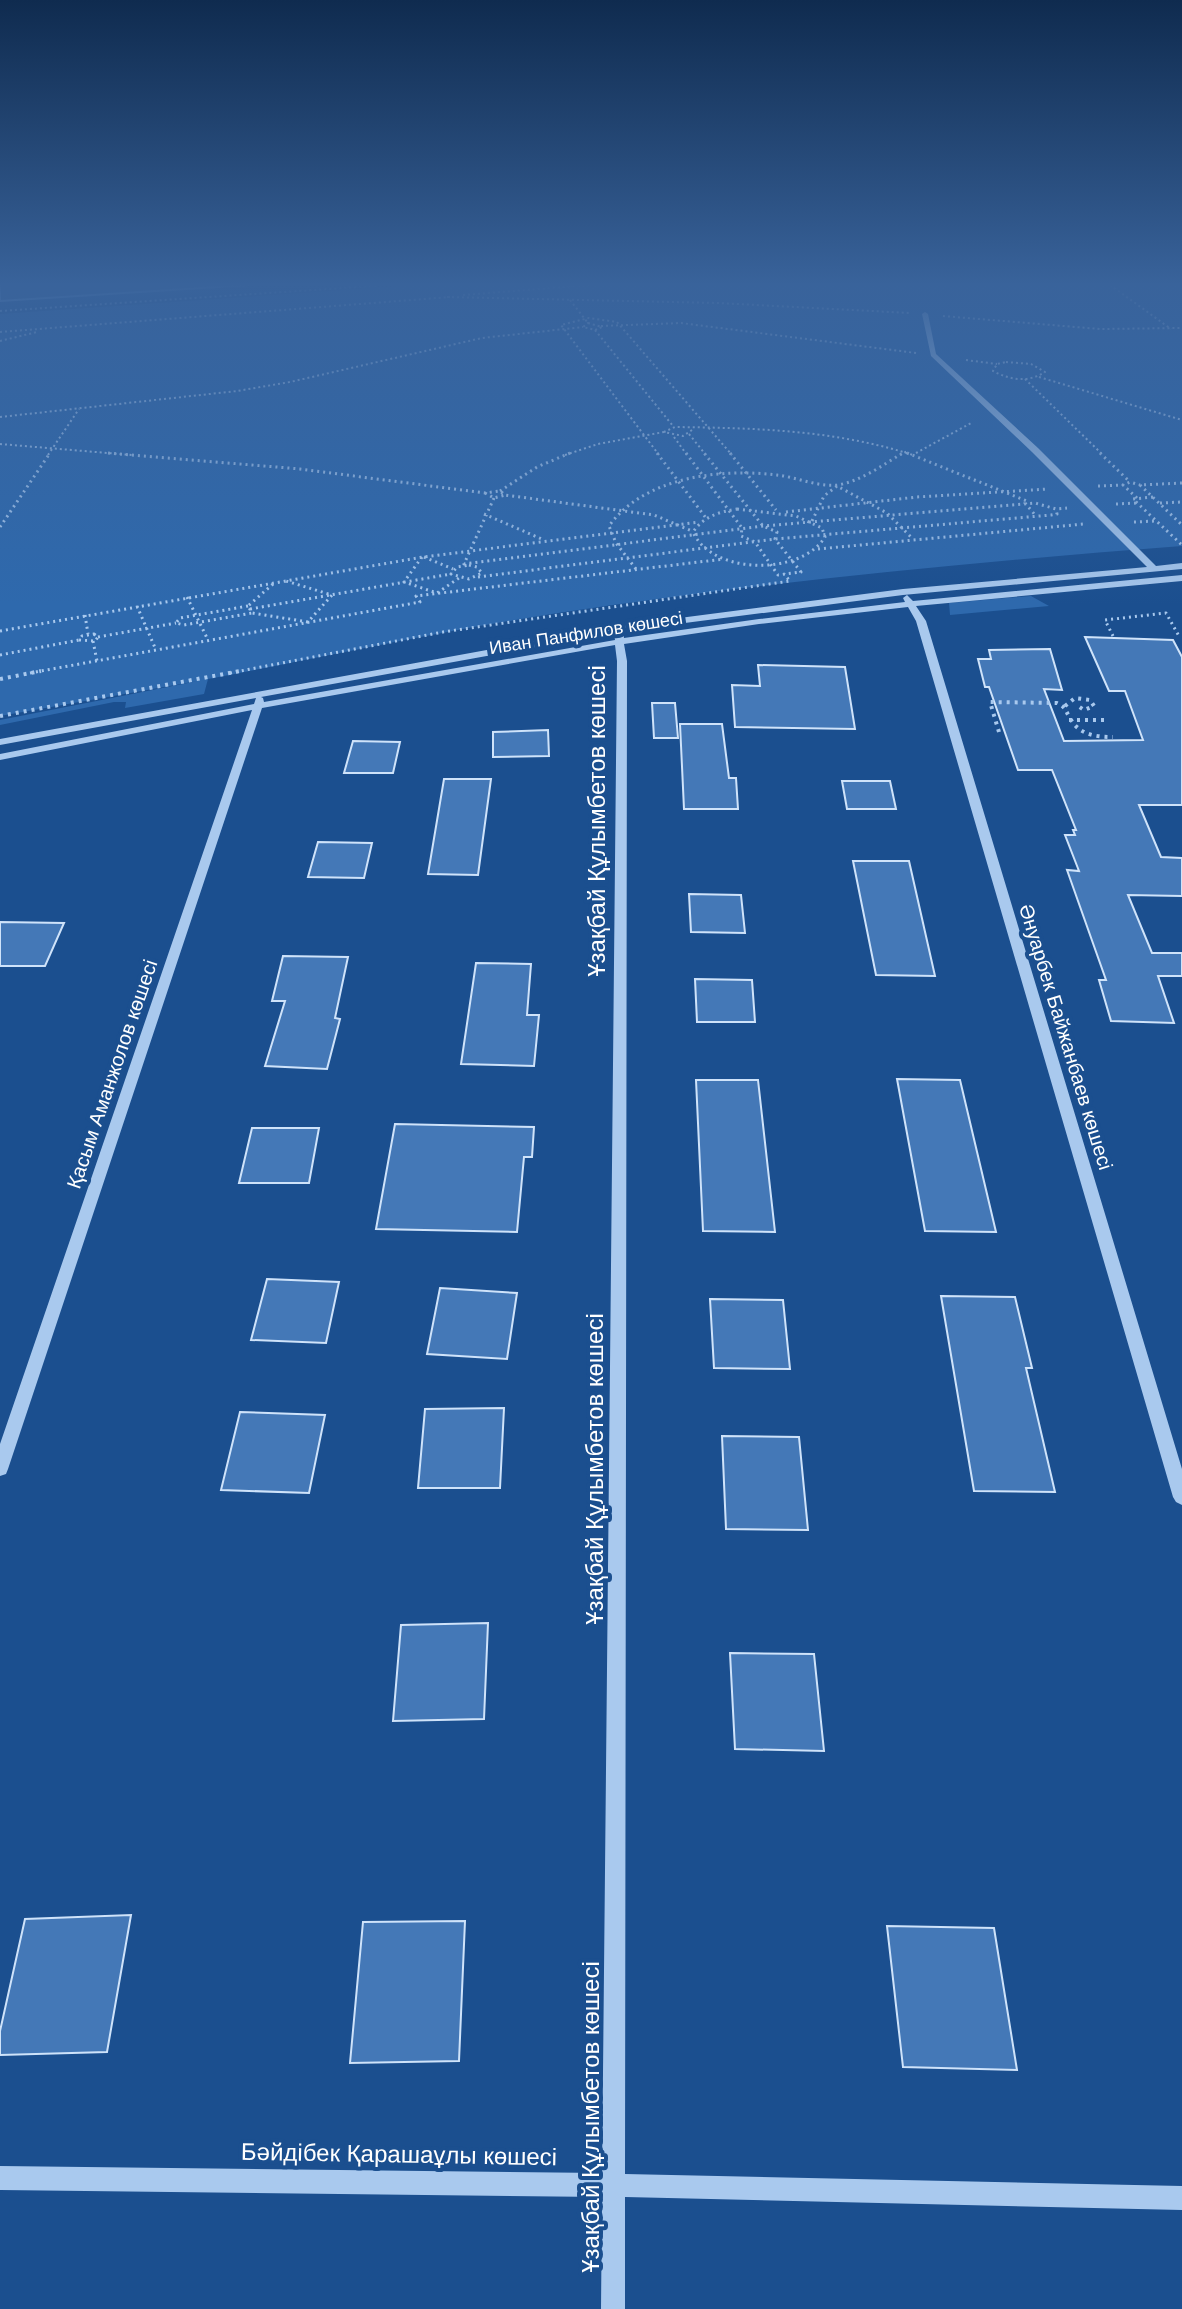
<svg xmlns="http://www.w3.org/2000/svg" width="1182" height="2309" font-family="Helvetica,sans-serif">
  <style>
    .green { fill: #2e69ad }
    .water { fill: #3c6290; stroke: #9cc4f0; stroke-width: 2 }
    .building { fill: #4478b7; stroke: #cfe3fa; stroke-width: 2 }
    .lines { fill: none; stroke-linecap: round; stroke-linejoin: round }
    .path-far2 { stroke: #a9c9ee; stroke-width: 2; stroke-dasharray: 2 3; stroke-linecap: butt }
    .path-far1 { stroke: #a9c9ee; stroke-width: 3; stroke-dasharray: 2 4; stroke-linecap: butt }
    .path { stroke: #a9c9ee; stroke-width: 4; stroke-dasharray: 3 5; stroke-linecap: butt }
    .minor { fill: #a9c9ee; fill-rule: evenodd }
    .labels { text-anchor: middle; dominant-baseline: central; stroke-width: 8; stroke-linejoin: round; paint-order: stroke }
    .far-street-label { font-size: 18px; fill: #fff; stroke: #1b4f8f }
    .street-label { font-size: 20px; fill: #fff; stroke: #1b4f8f }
    .near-street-label { font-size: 24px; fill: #fff; stroke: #1b4f8f }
  </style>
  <rect width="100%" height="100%" fill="#1b4f8f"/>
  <path class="green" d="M459 282H1182V546C973 562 765 582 558 613 441 631 324 657 208 679L204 694 125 708 126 702H114L0 725V720L198 681 0 716V314Z
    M1031 596 1049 606 950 615 949 603Z"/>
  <path class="water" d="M0 282H293L0 301Z"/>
  <path class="building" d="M1085 637 1173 640 1182 657V805H1139L1161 857 1182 858V896L1128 895 1152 953H1182V976H1158L1174 1023 1111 1021 1099 980H1106L1067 870 1079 871 1065 835H1075L1073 830H1076L1052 770H1018L989 687H985L978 659H991L989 650 1050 649 1062 690 1044 689 1064 741 1143 740 1125 691H1109Z
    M758 665 845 667 855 729 735 727 732 685 760 686Z
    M652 703H675L678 738H654Z
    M680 724H722L729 778H736L738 809H684Z
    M548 730 549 756 493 757V732Z
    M353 741 400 742 393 773H344Z
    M444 779H491L478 875 428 874Z
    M842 781H890L896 809H847Z
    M318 842 372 843 364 878 308 877Z
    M853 861H909L935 976 876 975Z
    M689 894 741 895 745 933 691 932Z
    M0 922 64 923 45 966H0Z
    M283 956 348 957 335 1018 340 1019 327 1069 265 1066 285 1001H272Z
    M476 963 531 964 527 1015H539L534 1066 461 1064Z
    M695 979 752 980 755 1022H697Z
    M897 1079 960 1080 996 1232 925 1231Z
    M696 1080H758L775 1232 703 1231Z
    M395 1124 534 1127 532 1157H524L517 1232 376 1229Z
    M252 1128H319L309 1183H239Z
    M267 1279 339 1282 326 1343 251 1340Z
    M440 1288 517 1293 507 1359 427 1354Z
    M941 1296 1015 1297 1032 1368H1026L1055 1492 974 1491Z
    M710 1299 783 1300 790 1369 714 1368Z
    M504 1408 500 1488H418L425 1409Z
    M240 1412 325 1415 309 1493 221 1490Z
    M722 1436 799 1437 808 1530 726 1529Z
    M488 1623 484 1719 393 1721 401 1625Z
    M730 1653 814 1654 824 1751 735 1749Z
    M131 1915 107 2052 0 2055V2031L25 1919Z
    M465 1921 459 2061 350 2063 363 1922Z
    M887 1926 994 1928 1017 2070 903 2067Z"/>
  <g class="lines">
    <path class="path-far2" d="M1106 282 1171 329
      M463 295 626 282
      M447 297 718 303 910 313
      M570 300 588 323
      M0 311 432 282
      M943 316 1100 329 1182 328
      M588 323 602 327 595 330 583 327Z
      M601 326 681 323 916 353
      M595 330 673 426
      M0 332 450 297
      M0 341 37 332
      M966 360 997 364
      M1006 362 1031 364 1045 372C1028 383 1010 380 993 371L997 364Z
      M1039 377 1182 420
      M1025 379 1103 455
      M0 417 237 391 290 382 482 338 583 327
      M692 430 683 436 664 432 675 427C756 428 835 430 913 455
      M689 434 706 455
      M674 437 687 455
      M0 444 132 455
      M916 453 973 422
      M48 455 79 409
      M565 455 598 444 664 432
      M659 455 561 325 589 318 617 322 732 455
      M900 455 907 451"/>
    <path class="path-far1" d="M108 453 300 469 485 493 500 491 505 495 654 515 692 531
      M657 453 706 518
      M686 453 742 528 741 536 755 542 778 575 801 572 775 539 777 532 763 526 704 453
      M730 453 776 510
      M907 453 1027 501 1025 503 1036 516
      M1100 453 1130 482
      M1182 483 1140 485 1182 525
      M1098 486 1123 485
      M500 491 537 467 570 453
      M485 493 494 498 505 495
      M1153 497 1133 499 1182 545
      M494 498 464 564 763 526 1035 503 1056 509 1067 508
      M1137 498 1123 485 1130 482 1140 485
      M1160 503 1182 502
      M1116 504 1137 503
      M737 509 796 516 822 528 825 537C801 576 712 575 693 532 704 516 719 512 737 509Z
      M786 512 917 497 1048 489
      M484 514 544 540
      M812 521 824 496 837 486 887 513 911 537
      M1134 522 1156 521
      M0 527 50 453
      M818 549 1084 524
      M422 557 404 582 437 593 459 578
      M424 557 453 569
      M469 565 477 567 482 573 469 579 451 574 457 567Z
      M636 569 616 543 609 526C644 477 720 468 777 475 796 477 817 487 837 485 860 482 884 464 903 453
      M478 577 775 539 1051 515 1057 514 1056 509
      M273 584 248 606 252 613 308 622 332 595 286 581
      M187 597 208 640
      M137 606 156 650
      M248 606 180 618 176 623 184 625 252 613
      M250 609 451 574
      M85 615 88 634
      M0 631 423 557 699 522
      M94 634 98 637 95 641 79 640 82 636Z
      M1113 636 1105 620 1166 613 1180 638
      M98 637 176 623
      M93 641 97 661
      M0 655 79 640
      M30 673 420 602 416 596 724 559
      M230 673 443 632 790 581 784 574"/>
    <path class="path" d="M0 679 41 671
      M1065 706 1075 698 1090 700 1094 706 1084 710 1078 706
      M0 716 240 671
      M1069 720H1107
      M999 732 990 702 1057 703C1066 707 1065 710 1070 718 1079 735 1096 737 1113 737"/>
    <path class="minor" d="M925 312 928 314 936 354 1038 448 1156 566 1182 563V569L903 595 623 631 624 638 759 619 905 602 903 598 907 595 913 601 1182 575V581L916 606 926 621 1182 1469V1505L1176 1502 1173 1497 916 621 908 607 759 624 624 644 627 661 625 2174 1182 2186V2210L625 2197V2309H601L602 2197 0 2190V2166L602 2173 617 661 615 645 262 708 8 1469 6 1474 0 1476V1444L252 710 0 760V754L254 704 256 698 0 745V739L618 626 903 589 1147 567 1032 452 931 356 922 314ZM614 633 615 640 264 702 263 698 261 697Z"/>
  </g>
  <linearGradient id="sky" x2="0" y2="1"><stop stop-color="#0f2b4f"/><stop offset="0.47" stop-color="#39639b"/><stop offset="1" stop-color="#39639b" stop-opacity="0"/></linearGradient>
  <rect width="1182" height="605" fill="url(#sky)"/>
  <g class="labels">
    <g class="far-street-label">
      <text transform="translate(586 633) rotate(-9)">Иван Панфилов көшесі</text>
    </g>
    <g class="street-label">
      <text transform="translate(1066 1037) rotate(73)">Әнуарбек Байжанбаев көшесі</text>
      <text transform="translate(112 1074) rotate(-71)">Қасым Аманжолов көшесі</text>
    </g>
    <g class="near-street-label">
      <text transform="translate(596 821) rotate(-90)">Ұзақбай Құлымбетов көшесі</text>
      <text transform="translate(594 1469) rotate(-90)">Ұзақбай Құлымбетов көшесі</text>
      <text transform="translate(590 2117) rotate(-90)">Ұзақбай Құлымбетов көшесі</text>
      <text transform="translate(399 2154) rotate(1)">Бәйдібек Қарашаұлы көшесі</text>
    </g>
  </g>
</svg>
